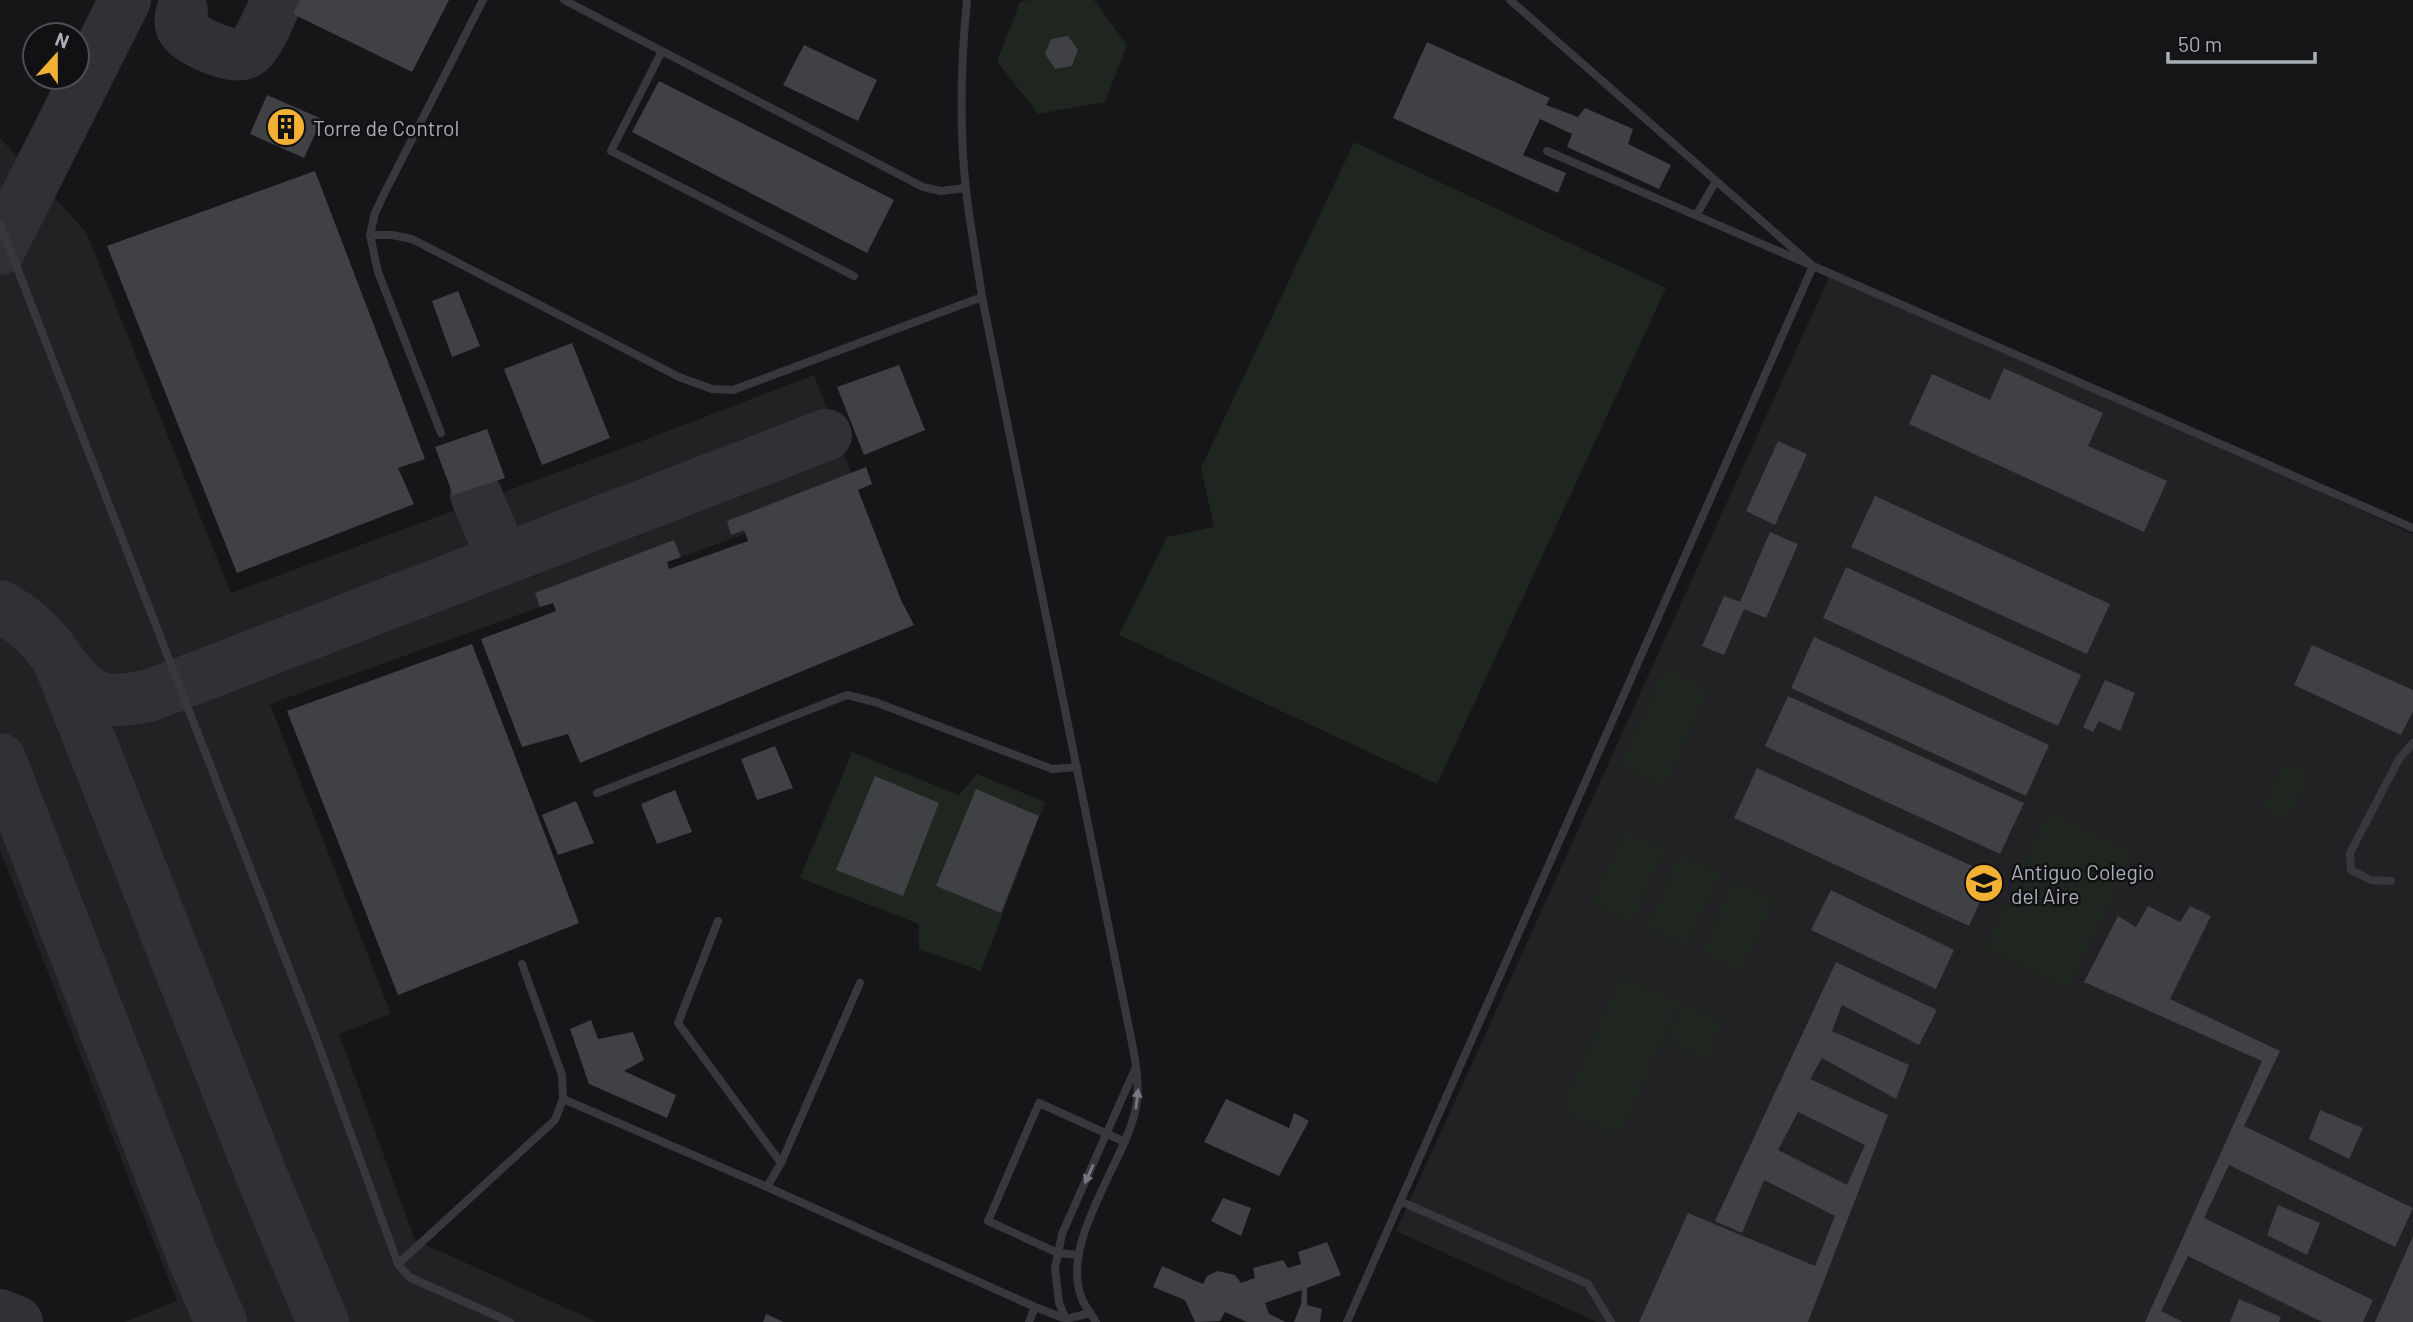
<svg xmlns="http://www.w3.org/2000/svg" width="2413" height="1322" font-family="Barlow,sans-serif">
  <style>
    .built { fill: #222225 }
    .green { fill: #1e261f }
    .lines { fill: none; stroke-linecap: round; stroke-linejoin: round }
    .taxiway { stroke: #303135; stroke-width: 52 }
    .building { fill: #404145; fill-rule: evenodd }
    .lane { stroke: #37383d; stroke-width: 8 }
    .oneway { fill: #757881 }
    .labels { text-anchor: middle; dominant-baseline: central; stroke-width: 5; stroke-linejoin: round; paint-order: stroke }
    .poi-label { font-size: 21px; fill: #a8adb8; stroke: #111113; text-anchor: start }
  </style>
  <rect width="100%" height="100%" fill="#161618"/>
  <path class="built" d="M0 138 86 232 231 593 626 447 814 375 859 493 270 704 391 1014 339 1034 415 1240 597 1322H124L177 1301 0 850Z
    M1832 271 2413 534V1322H1597L1396 1231Z"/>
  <path class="green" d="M1030 0H1094L1127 45 1105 102 1038 114 997 61 1020 2Z
    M1354 142 1666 288 1437 784 1119 635 1167 537 1214 527 1201 468Z
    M1664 668 1709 688 1665 787 1620 767Z
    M852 752 959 795 977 774 1045 802 981 971 919 949V924L800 878Z
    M2283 763 2311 772 2288 821 2262 811Z
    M2048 812 2133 852 2069 988 1985 949Z
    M1624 831 1665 849 1633 922 1592 903Z
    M1679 855 1720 873 1688 946 1646 928Z
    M1733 881 1774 899 1742 972 1701 954Z
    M1621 975 1680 1002 1619 1136 1561 1110Z
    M1685 1004 1723 1021 1707 1061 1667 1042Z"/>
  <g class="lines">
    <path class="taxiway" d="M182 11C180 18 179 26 185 32 194 42 234 60 246 53 258 47 271 13 277 0
      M0 249 125 0
      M476 495 503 559
      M0 606C25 620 42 636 58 659L263 1179 323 1322
      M58 659C88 701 101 706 151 695L826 435
      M0 759 193 1257 221 1322
      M0 1315 17 1322"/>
  </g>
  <path class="building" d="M300 0H449L412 72 293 14Z
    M1068 36 1078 50 1072 66 1055 69 1045 54 1051 39Z
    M1427 42 1550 98 1546 105 1578 117 1585 108 1633 129 1628 144 1671 165 1659 189 1567 147 1572 134 1540 119 1523 155 1566 173 1558 193 1393 118Z
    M804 45 877 80 858 121 783 85Z
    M659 81 894 200 867 253 632 132Z
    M267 95 322 119 304 158 250 134Z
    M315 171 425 459 398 468 414 504 237 573 107 246Z
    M458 291 480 346 452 357 432 301Z
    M572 343 610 438 542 465 504 369Z
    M899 365 925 430 864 455 837 387Z
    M2004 368 2103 413 2088 446 2167 481 2144 532 1909 424 1932 374 1990 400Z
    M487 429 505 478 453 495 435 447Z
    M1778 441 1807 454 1775 525 1746 511Z
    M866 467 872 484 858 490 901 600 914 625 580 763 568 734 522 747 481 639 556 611 553 603 540 607 535 593 674 540 681 557 667 562 669 569 748 541 744 530 731 535 727 521Z
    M1875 496 2110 604 2087 654 1851 547Z
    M1770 532 1798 544 1766 618 1744 609 1724 655 1702 646 1724 596 1740 602Z
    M1846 567 2081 675 2058 726 1823 618Z
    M1814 637 2049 745 2026 796 1791 688Z
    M472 644 579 923 398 995 287 711Z
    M2312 645 2413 690V711L2401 735 2294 685Z
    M2105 680 2135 693 2120 731 2099 721 2093 732 2083 727Z
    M1788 696 2024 803 2000 854 1765 746Z
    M775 746 793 788 757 800 741 759Z
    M1757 768 1992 875 1969 926 1734 818Z
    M875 776 939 803 903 896 836 870Z
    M976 789 1039 816 1001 913 936 886Z
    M675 790 692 832 657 844 641 804Z
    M576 801 594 843 558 855 542 815Z
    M1831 890 1954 950 1936 989 1811 930Z
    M2148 906 2180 922 2190 906 2211 916 2170 999 2280 1051 2244 1126 2413 1208 2395 1247 2229 1165 2204 1218 2373 1300 2363 1322H2322L2188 1256 2161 1311 2183 1322H2145L2262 1061 2084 982 2118 916 2136 927Z
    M1836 962 1937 1010 1919 1045 1842 1005 1832 1031 1909 1065 1896 1099 1822 1058 1810 1079 1888 1115 1808 1322H1639L1688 1213 1815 1266 1835 1216 1764 1180 1742 1233 1715 1221ZM1798 1112 1865 1145 1847 1185 1778 1150Z
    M591 1020 598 1039 633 1032 644 1060 624 1071 676 1095 667 1118 589 1084 570 1029Z
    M1226 1099 1289 1128 1294 1113 1309 1121 1279 1176 1204 1142Z
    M2320 1110 2363 1128 2349 1159 2309 1139Z
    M1223 1198 1251 1208 1241 1236 1211 1221Z
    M2278 1205 2320 1223 2307 1255 2267 1235Z
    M2413 1236V1322H2375Z
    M1327 1242 1341 1275 1307 1288V1305L1322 1309 1320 1322H1294L1301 1304 1302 1290 1265 1303 1269 1314 1286 1322H1247L1225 1312 1220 1321 1195 1322 1185 1300 1153 1287 1162 1266 1203 1284 1207 1276 1218 1271 1235 1275 1241 1283 1255 1278 1253 1268 1283 1260 1288 1268 1301 1264 1298 1252Z
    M2239 1299 2281 1317 2279 1322H2230Z
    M766 1314 784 1322H763Z"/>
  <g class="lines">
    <path class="lane" d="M564 0 923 187 941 191 966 188
      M967 0C961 62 959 128 966 190 970 226 977 261 982 297L1134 1053C1137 1073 1140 1092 1135 1112 1122 1166 1059 1244 1082 1299 1085 1307 1092 1315 1096 1322
      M1510 0 1813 266 2413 528
      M662 51 611 151 854 276
      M1697 214 1716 181
      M0 224 315 1035 398 1264 409 1277 510 1322
      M370 235 375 213 383 196 483 0
      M441 433 378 272 370 235H392L412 239 679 377 712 389 733 390 982 297
      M597 793 847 695 875 702 1052 769 1077 767
      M2391 881 2371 880 2351 870 2350 853 2399 759 2413 743
      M718 921 678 1023 781 1163
      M563 1099 767 1187 1035 1307 1066 1319 1091 1313
      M767 1187 781 1163 860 983
      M1400 1201 1588 1284 1611 1322
      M1079 1255 1058 1253 988 1221 1039 1103 1125 1142
      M398 1264 555 1120 563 1099 562 1075 522 964
      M1029 1322 1035 1307
      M1067 1322 1059 1303 1055 1268 1062 1234 1135 1069
      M1347 1322 1813 266 1547 151"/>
  </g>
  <defs><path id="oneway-solid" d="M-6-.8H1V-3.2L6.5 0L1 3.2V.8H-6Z" transform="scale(1.75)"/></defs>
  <g class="oneway">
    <use href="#oneway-solid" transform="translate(1137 1099) rotate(-83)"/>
    <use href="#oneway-solid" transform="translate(1089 1174) rotate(114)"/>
  </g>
  <defs>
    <g id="building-disc" transform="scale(2.0125)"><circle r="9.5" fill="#f2b134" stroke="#111113"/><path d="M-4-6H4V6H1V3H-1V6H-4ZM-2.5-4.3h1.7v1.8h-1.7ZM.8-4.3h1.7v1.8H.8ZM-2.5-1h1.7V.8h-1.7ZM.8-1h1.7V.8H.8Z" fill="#111"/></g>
    <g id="university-disc" transform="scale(2.0125)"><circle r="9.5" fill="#f2b134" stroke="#111113"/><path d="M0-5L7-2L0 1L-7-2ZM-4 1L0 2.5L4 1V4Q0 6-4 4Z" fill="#111"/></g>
  </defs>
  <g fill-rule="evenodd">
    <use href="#building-disc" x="286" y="127"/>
    <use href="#university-disc" x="1984" y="883"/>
  </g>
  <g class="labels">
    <g class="poi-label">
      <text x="313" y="127">Torre de Control</text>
      <text x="2011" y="871">Antiguo Colegio<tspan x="2011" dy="24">del Aire</tspan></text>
    </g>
  </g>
  <g transform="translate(56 56) rotate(21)"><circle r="33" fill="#111113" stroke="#4d4f55" stroke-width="2"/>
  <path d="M0-5L12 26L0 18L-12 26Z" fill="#f2b134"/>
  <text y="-10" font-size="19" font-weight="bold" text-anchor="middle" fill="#a8adb8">N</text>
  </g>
  <path d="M2168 52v10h147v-10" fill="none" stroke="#a8adb8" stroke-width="3.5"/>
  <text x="2178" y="52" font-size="21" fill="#a8adb8" stroke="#111113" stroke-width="5" paint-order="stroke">50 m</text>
</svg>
